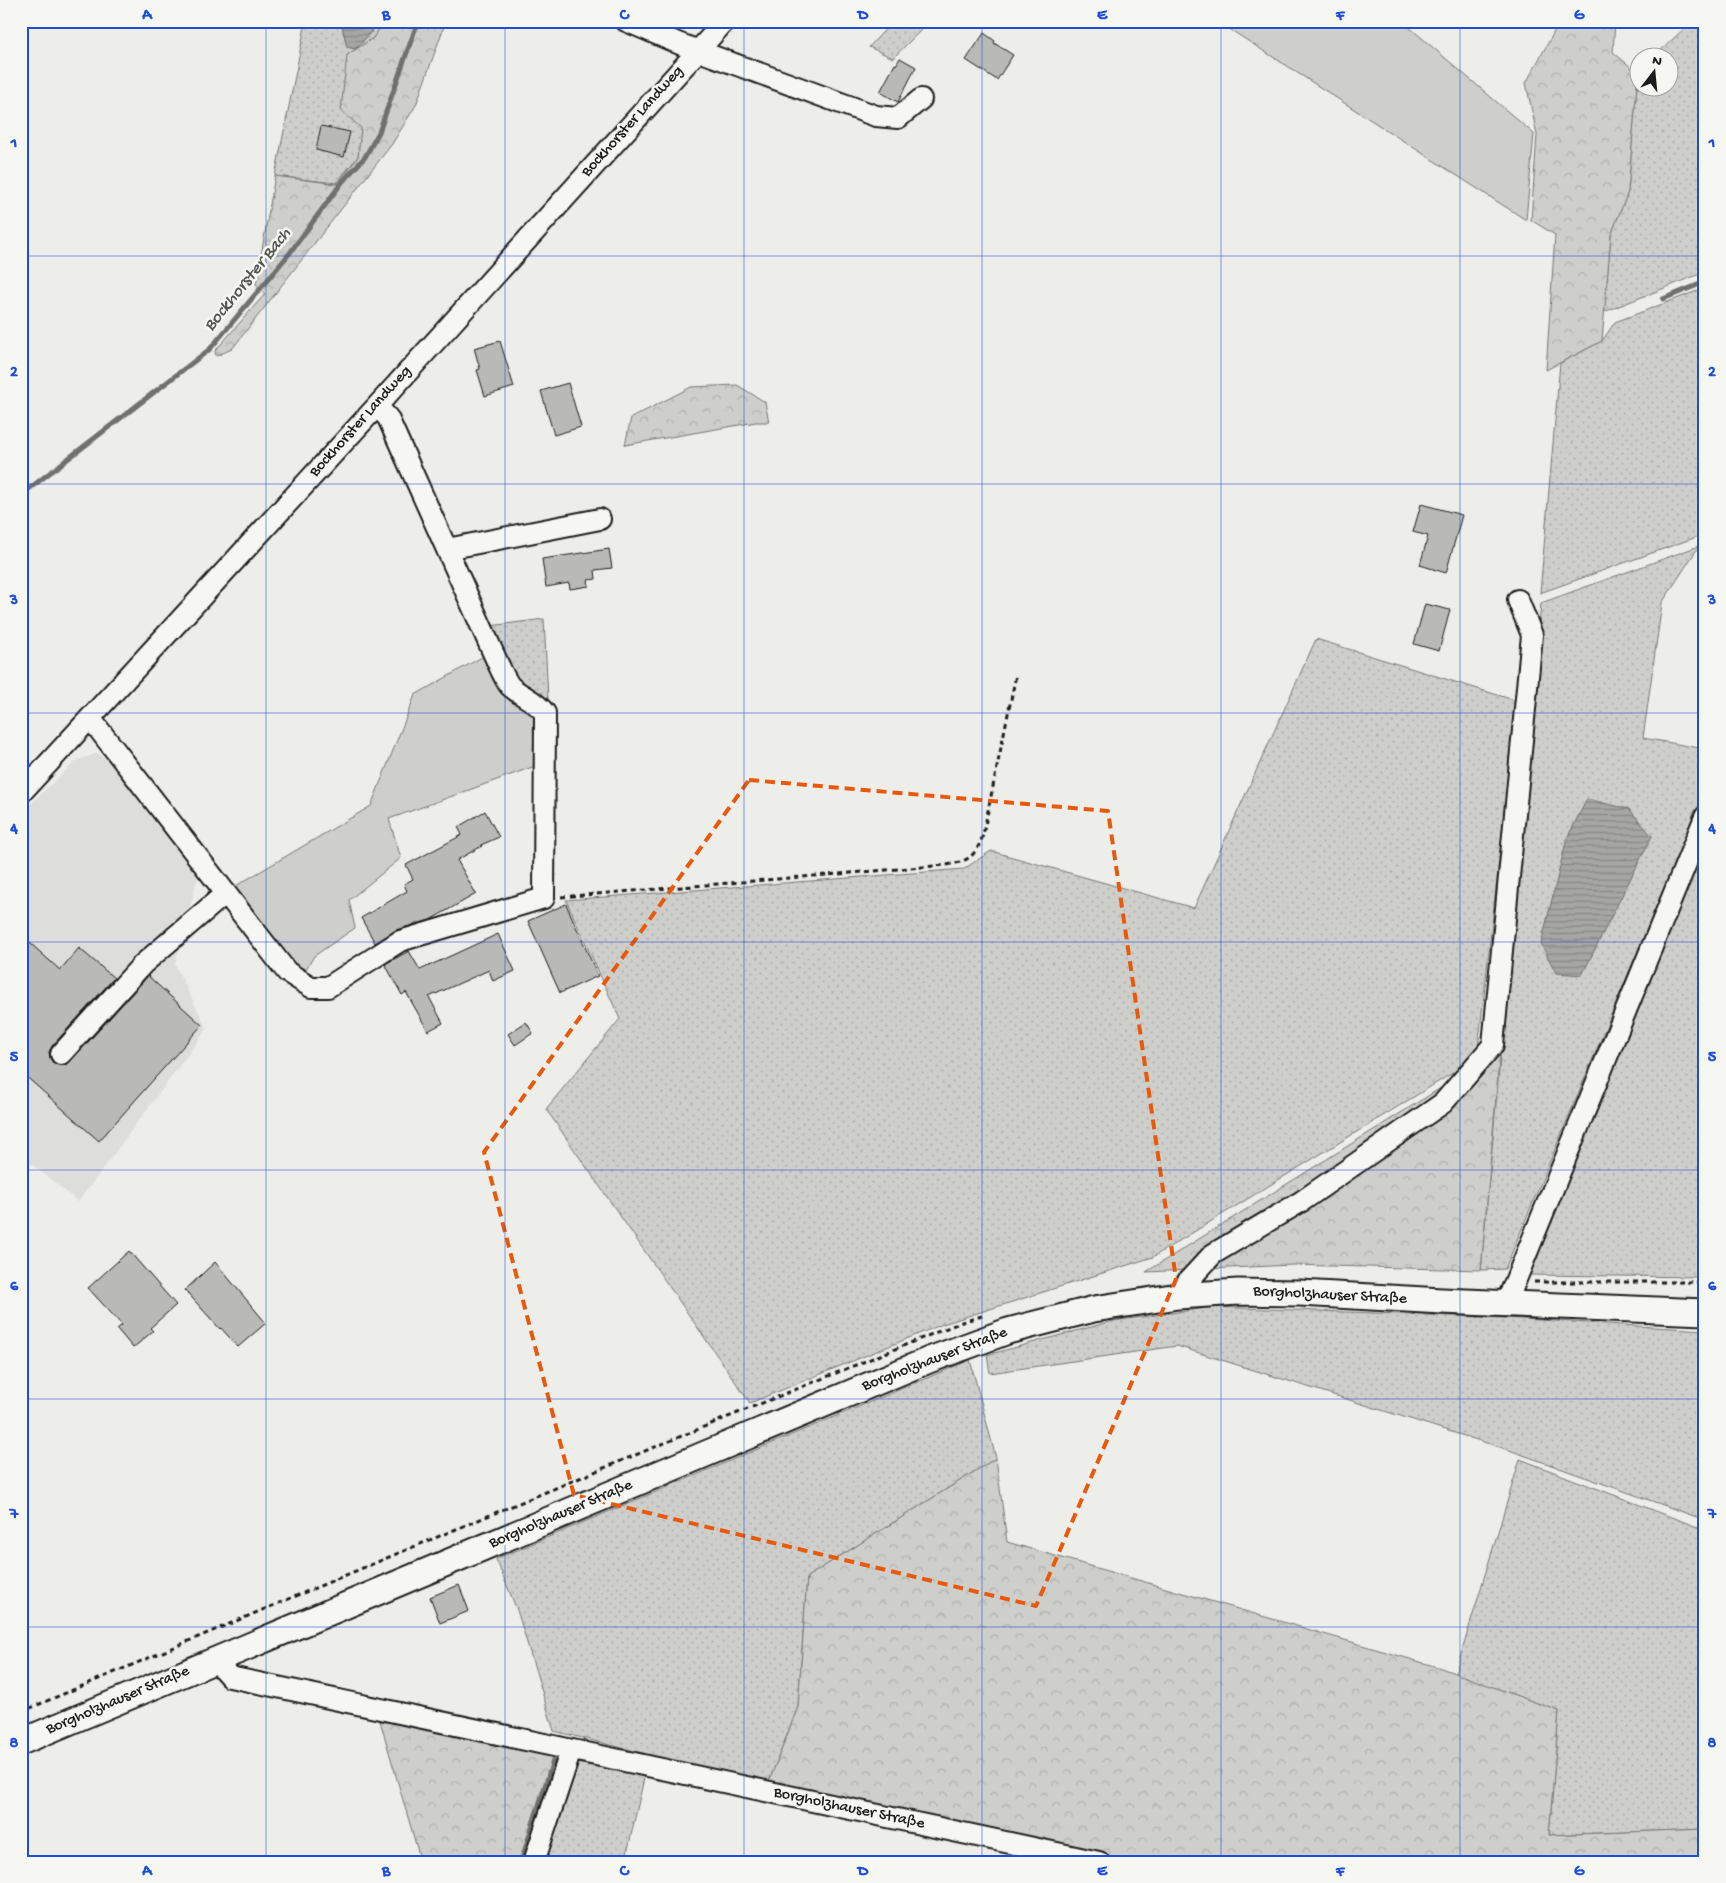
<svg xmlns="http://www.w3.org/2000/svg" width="1726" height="1883" font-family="'Gochi Hand',sans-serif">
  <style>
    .built { fill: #ddddda }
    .grass { fill: url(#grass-dots); stroke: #757574 }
    .forest { fill: url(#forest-crowns); stroke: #757574 }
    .garden { fill: #cececb; stroke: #757574 }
    .water { fill: url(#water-rules); stroke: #6f6f6d }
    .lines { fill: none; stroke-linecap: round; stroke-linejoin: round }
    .stream { stroke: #6f6f6d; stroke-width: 5 }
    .building { fill: #b9b9b6; stroke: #1c1c1c }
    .minor-casing { stroke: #1c1c1c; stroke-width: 24 }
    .major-casing { stroke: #1c1c1c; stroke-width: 29 }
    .path { stroke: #1c1c1c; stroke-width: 3; stroke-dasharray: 5 4; stroke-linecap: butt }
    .minor { stroke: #f6f6f2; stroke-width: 20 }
    .major { stroke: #f6f6f2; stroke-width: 25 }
    .marked { fill: none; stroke: #e8590c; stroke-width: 4; stroke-dasharray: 10 6; stroke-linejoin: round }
    .grid { fill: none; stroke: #1d4ed8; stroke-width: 1; stroke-opacity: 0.55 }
    .labels { text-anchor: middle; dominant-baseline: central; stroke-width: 5; stroke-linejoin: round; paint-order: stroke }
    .street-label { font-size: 16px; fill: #1c1c1c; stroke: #f6f6f2 }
    .water-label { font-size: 18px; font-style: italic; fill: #535352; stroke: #f6f6f2 }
    .neatline { fill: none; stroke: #1d4ed8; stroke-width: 2 }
    .grid-label { font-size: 16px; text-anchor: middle; font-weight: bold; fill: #1d4ed8 }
  </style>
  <defs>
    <pattern id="grass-dots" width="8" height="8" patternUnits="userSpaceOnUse" patternTransform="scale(1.25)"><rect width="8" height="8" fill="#cececb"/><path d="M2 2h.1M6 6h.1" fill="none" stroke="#b0b0ae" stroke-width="1.8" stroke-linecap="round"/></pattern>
    <pattern id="forest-crowns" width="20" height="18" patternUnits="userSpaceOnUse" patternTransform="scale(1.25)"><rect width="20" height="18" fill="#cececb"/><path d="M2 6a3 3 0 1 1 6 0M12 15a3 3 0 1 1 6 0" fill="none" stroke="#b0b0ae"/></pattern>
    <pattern id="water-rules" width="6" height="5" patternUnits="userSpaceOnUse" patternTransform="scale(1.25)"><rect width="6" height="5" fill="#a6a6a3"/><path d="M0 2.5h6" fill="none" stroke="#868684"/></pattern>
  </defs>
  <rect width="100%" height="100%" fill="#edede9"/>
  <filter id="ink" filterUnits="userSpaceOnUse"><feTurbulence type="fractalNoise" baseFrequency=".02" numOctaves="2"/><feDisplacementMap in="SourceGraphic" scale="10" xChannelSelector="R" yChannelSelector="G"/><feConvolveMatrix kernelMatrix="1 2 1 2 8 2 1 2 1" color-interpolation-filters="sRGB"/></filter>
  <g filter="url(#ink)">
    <path class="built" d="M97 753 117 766 198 876 175 965 207 1029 78 1202 21 1155V813L76 761Z"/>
    <path class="grass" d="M306 21H341L347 47 378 24V21H385L373 38 347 55 362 128 358 157 336 183 275 176Z
      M893 21H930L893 58 869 47Z
      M1692 21H1705V272L1604 312 1611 235 1628 192 1638 73V88H1668V58L1654 57Z
      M1705 288V534L1540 593 1560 363 1602 341 1615 322Z
      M1699 546 1662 603 1643 738 1705 749V790L1505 1269 1481 1270 1541 603Z
      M544 619 548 699 525 689 512 677 490 626Z
      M1316 639 1517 701 1477 1058 1153 1257 943 1324 750 1403 546 1109 620 1019 566 900 964 869 991 851 1194 908Z
      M1705 845V1277L1529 1275Z
      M1214 1307 1506 1318 1705 1330V1520L1509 1450 1177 1346 990 1373 987 1355 1113 1321Z
      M970 1360 996 1458 807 1577 798 1707 768 1784 554 1731 517 1610 496 1559Z
      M1520 1459 1705 1530V1829L1549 1835 1559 1711 1455 1674Z
      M574 1763 645 1774 625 1862H543Z"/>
    <path class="forest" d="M385 21H446L416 105 392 144 232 349 216 356 215 351 265 294 256 284 275 176 337 184 358 157 361 128 341 110 347 55 373 38Z
      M1560 21H1615L1613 52 1638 73 1628 192 1611 235 1602 341 1546 370 1555 235 1531 220 1537 135 1526 83Z
      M737 385 765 402 769 422H756L625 445 631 418 691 387Z
      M1500 1051 1481 1270 1292 1265 1146 1272Z
      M996 1458 1007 1542 1441 1668 1559 1711 1549 1835 1705 1829V1862H1128L768 1784 798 1707 807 1577Z
      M378 1714 550 1749 561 1761 527 1862H421Z"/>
    <path class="garden" d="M1217 21H1402L1534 134 1526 220Z
      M489 653 533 709 539 720 538 765 389 819 401 858 349 900 355 928 314 956 303 974 234 887 371 806 415 695Z"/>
    <path class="water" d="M341 21H378V24L358 47 354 49 347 47Z
      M1587 799 1629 809 1652 836 1582 975 1556 973 1541 944 1567 838Z"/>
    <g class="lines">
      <path class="stream" d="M1663 299 1705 282
        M21 495 210 349 289 254 343 181 365 157 379 132 418 21
        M521 1862 553 1761"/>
    </g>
    <path class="building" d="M984 33 995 41 994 43 1013 55 997 80 966 60Z
      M900 58 916 67 898 102 880 92 895 64 896 65Z
      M321 126 350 132 344 157 316 150Z
      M500 341 514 387 485 396 477 370 480 369 474 348Z
      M568 383 581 427 554 435 541 391Z
      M1421 504 1462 515 1446 573 1420 565 1428 536 1413 532Z
      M609 549 612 568 595 570 596 579 588 580 589 586 570 589 569 583 546 587 542 559Z
      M1425 604 1450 610 1439 651 1414 644Z
      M485 811 499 837 481 845 482 846 457 860 476 894 430 920 396 930 375 943 361 918 407 891 404 884 413 879 406 865 462 835 458 827Z
      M566 904 598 976 560 993 528 921Z
      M498 934 515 971 493 981 489 970 429 997 443 1023 428 1031 406 992 402 995 385 964 409 951 420 970Z
      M21 935 60 970 79 948 114 978 52 1046 49 1052 50 1058 53 1063 58 1065H64L70 1062 148 976 202 1025 99 1141 21 1072Z
      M526 1022 533 1033 515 1045 508 1034Z
      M129 1251 176 1305 150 1328 153 1331 133 1348 117 1329 122 1325 88 1288Z
      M215 1262 266 1323 238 1347 221 1328 220 1329 185 1290Z
      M459 1585 469 1611 440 1623 430 1597Z"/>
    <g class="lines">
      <g class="minor-casing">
        <path id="minor" d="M626 21 680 44 876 116 898 118 921 99
          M447 549 600 519
          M90 718 287 972 311 987H328L400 941 544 898 545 713C534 699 522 697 510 686 506 681 503 674 500 668L388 418 377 406
          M21 793 377 406 725 21
          M61 1054 143 964 226 893
          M1178 1296 1188 1281 1213 1254 1302 1201 1443 1103 1493 1045 1532 635 1518 600
          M1506 1304 1705 817
          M215 1660 230 1677 1099 1862
          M534 1862 571 1750"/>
      </g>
      <g class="major-casing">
        <path id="major" d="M21 1742 929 1360 1008 1331 1094 1309 1178 1296 1238 1292 1300 1293 1442 1301 1705 1312"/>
      </g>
      <path class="path" d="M561 897 946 865C968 862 976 856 983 835L1016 675
        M1534 1282H1705
        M21 1712C334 1579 647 1449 962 1322L982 1316"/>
      <use href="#minor" class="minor"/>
      <use href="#major" class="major"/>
    </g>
  </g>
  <path class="marked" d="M749 780 1108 811 1176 1279 1036 1606 574 1495 484 1152Z"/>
  <path class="grid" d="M266 21V1862M505 21V1862M744 21V1862M982 21V1862M1221 21V1862M1460 21V1862M21 256H1705M21 484H1705M21 713H1705M21 942H1705M21 1170H1705M21 1399H1705M21 1627H1705"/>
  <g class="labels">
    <g class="street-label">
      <text transform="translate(633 122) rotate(-48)">Bockhorster Landweg</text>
      <text transform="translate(361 422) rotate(-48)">Bockhorster Landweg</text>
      <text transform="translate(1330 1296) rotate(3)">Borgholzhauser Straße</text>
      <text transform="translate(935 1360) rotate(-21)">Borgholzhauser Straße</text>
      <text transform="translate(561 1515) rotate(-23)">Borgholzhauser Straße</text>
      <text transform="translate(118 1701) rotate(-23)">Borgholzhauser Straße</text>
      <text transform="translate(849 1809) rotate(12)">Borgholzhauser Straße</text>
    </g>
    <g class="water-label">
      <text transform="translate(248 280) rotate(-51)">Bockhorster Bach</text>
    </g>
  </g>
  <rect width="1726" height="1883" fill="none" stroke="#f6f6f2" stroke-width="55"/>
  <g transform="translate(1654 72) rotate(16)"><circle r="24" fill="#f6f6f2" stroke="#9f9f9c"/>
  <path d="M0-4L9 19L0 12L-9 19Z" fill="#1c1c1c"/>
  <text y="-8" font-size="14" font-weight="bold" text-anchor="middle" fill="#1c1c1c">N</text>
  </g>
  <rect x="28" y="28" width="1670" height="1828" class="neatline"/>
  <g class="grid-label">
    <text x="147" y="19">A</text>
    <text x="386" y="19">B</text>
    <text x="624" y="19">C</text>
    <text x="863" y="19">D</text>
    <text x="1102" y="19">E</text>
    <text x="1340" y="19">F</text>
    <text x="1579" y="19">G</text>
    <text x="14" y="147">1</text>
    <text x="1712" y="147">1</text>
    <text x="14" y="376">2</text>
    <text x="1712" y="376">2</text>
    <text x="14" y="604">3</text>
    <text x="1712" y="604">3</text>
    <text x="14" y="833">4</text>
    <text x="1712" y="833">4</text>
    <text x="14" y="1061">5</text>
    <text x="1712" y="1061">5</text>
    <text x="14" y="1290">6</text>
    <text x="1712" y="1290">6</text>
    <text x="14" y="1518">7</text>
    <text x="1712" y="1518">7</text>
    <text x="14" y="1747">8</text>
    <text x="1712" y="1747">8</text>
    <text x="147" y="1875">A</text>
    <text x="386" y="1875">B</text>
    <text x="624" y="1875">C</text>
    <text x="863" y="1875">D</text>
    <text x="1102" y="1875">E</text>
    <text x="1340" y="1875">F</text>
    <text x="1579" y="1875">G</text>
  </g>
</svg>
